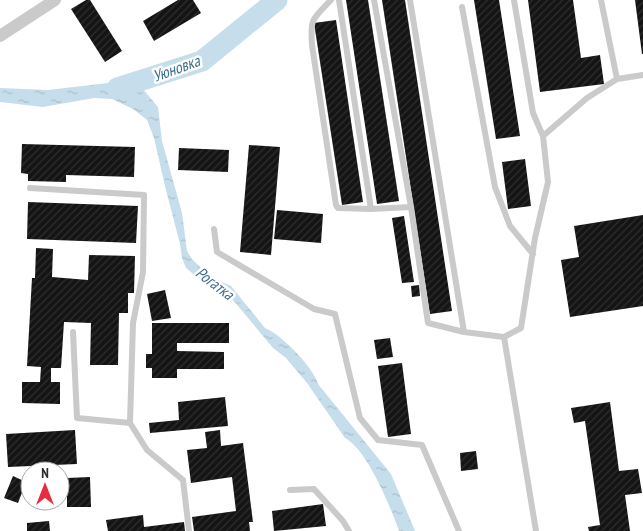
<svg xmlns="http://www.w3.org/2000/svg" width="643" height="531" font-family="'PT Sans Narrow',sans-serif">
  <style>
    .water { fill: url(#water-ripples) }
    .lines { fill: none; stroke-linecap: round; stroke-linejoin: round }
    .river { stroke: #c6ddeb; stroke-width: 21 }
    .building { fill: url(#building-hatch) }
    .service { stroke: #cacaca; stroke-width: 6 }
    .minor { stroke: #cacaca; stroke-width: 12 }
    .labels { text-anchor: middle; dominant-baseline: central; stroke-width: 5; stroke-linejoin: round; paint-order: stroke }
    .water-label { font-size: 16px; font-style: italic; fill: #3c708f; stroke: #fff }
  </style>
  <defs>
    <pattern id="water-ripples" width="26" height="14" patternUnits="userSpaceOnUse" patternTransform="scale(1.25)"><rect width="26" height="14" fill="#c6ddeb"/><path d="M2 4q2-2 4 0t4 0M15 11q2-2 4 0t4 0" fill="none" stroke="#aabeca"/></pattern>
    <pattern id="building-hatch" width="6" height="6" patternUnits="userSpaceOnUse" patternTransform="scale(1.25)"><rect width="6" height="6" fill="#141414"/><path d="M-1 1l2-2M0 6l6-6M5 7l2-2" fill="none" stroke="#2e2e2e"/></pattern>
  </defs>
  <rect width="100%" height="100%" fill="#fff"/>
  <path class="water" d="M125 81 142 88 158 107 162 141 182 213 187 251 192 259 209 276 231 286 265 328C281 334 314 368 318 384L391 474 415 531H399C391 508 367 449 345 438L307 383 286 358 273 348 228 294 208 286 186 268 182 258 180 244 165 186 154 138 147 120 133 109 112 99 94 98 43 107 0 102V88L48 90Z"/>
  <g class="lines">
    <path class="river" d="M117 88 202 61 277 0"/>
  </g>
  <path class="building" d="M86 0H90L122 51 105 62 71 9Z
    M178 0H193L201 13 154 41 143 21Z
    M346 0H368L399 201 377 204Z
    M382 0H405L452 311 430 314Z
    M474 0H499L520 136 496 139Z
    M528 0H573L581 58 600 55 604 84 540 92Z
    M635 0H643V54H642Z
    M336 20 363 202 342 205 314 23Z
    M22 144 135 147 134 177 66 175V182L28 181V174L21 173Z
    M249 145 280 147 271 255 240 252Z
    M179 148 229 150 228 172 178 170Z
    M525 159 531 206 508 209 502 162Z
    M28 202 138 206 136 243 27 239Z
    M277 210 323 214 321 243 274 239Z
    M643 215V306L570 317 561 260 579 257 574 226Z
    M404 216 414 282 402 283 392 218Z
    M36 248 53 249 52 277 88 280 89 255 135 256 134 293H128V313H119L118 365H90L91 323 64 322 61 368H51V382H60V404L22 403V382H40L41 367 27 366 32 278H35Z
    M419 285 420 296 412 297 411 286Z
    M165 290 171 318 152 321 147 294Z
    M152 323H229V343H177V351L224 352V369H177V378H152V368H146V354H152Z
    M390 338 393 357 377 359 374 340Z
    M402 363 411 434 388 437 378 366Z
    M225 397 228 426 150 433 149 423 179 420 178 402Z
    M610 402 619 471 638 469 642 493 625 495 630 531H589L588 527 600 525 585 421 574 423 571 408Z
    M75 430 77 464 8 467 6 434Z
    M220 430 221 446 243 443 253 522H249L250 531H194L192 517 236 511 232 477 191 483 187 450 207 448 205 432Z
    M476 451 478 469 461 471 460 453Z
    M13 476 26 482 18 503 4 498Z
    M90 477 91 507H67V478Z
    M323 504 326 526 274 531 272 511Z
    M143 515 144 527 184 522 185 531H108L106 520Z
    M49 521 50 531H27V523Z"/>
  <g class="lines">
    <path class="service" d="M331 0C313 19 310 17 312 45L336 205 338 208 371 209 411 207
      M339 0 371 209
      M374 0 411 207 428 323 464 332 504 337 521 328 535 238 548 182 543 136 587 98 617 79 643 75
      M410 0 464 332
      M514 0 533 113 543 136
      M601 0 617 79
      M462 7 495 187 510 226 533 254
      M30 188 144 195 143 272 133 323 130 423 147 450 183 480 189 531
      M214 229 217 252 314 309 335 314 360 418 378 440 422 445 459 531
      M73 332 77 418 130 423
      M504 337 536 531
      M290 490 314 489 343 521 349 531"/>
    <path class="minor" d="M0 36 55 0"/>
  </g>
  <g class="labels">
    <g class="water-label">
      <text transform="translate(176 68) rotate(-20)">Уюновка</text>
      <text transform="translate(215 283) rotate(37)">Рогатка</text>
    </g>
  </g>
  <g transform="translate(45 486)"><circle r="24" fill="#ffffff" stroke="#ababab"/>
  <path d="M0-4L9 19L0 12L-9 19Z" fill="#e52f40"/>
  <text y="-8" font-size="14" font-weight="bold" text-anchor="middle" fill="#2d2d2d">N</text>
  </g>
</svg>
